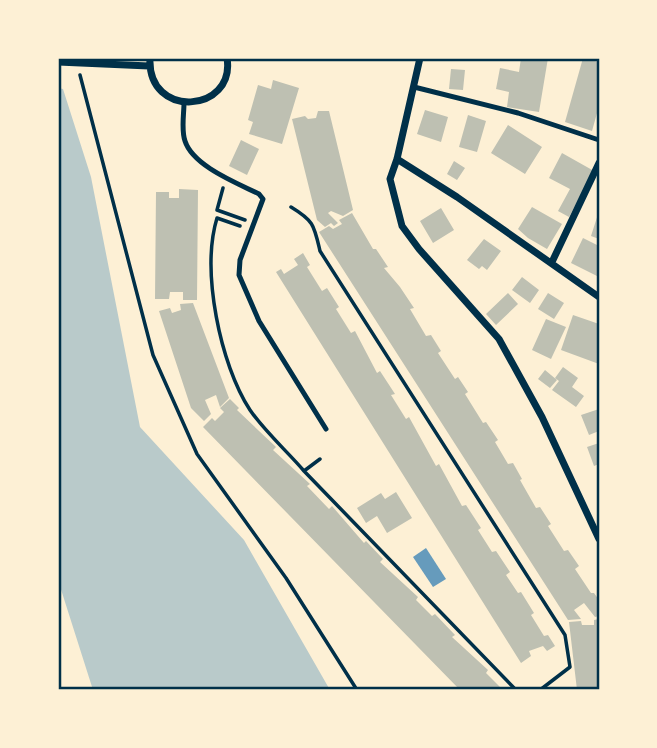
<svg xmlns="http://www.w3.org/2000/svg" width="657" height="748" font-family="Raleway,sans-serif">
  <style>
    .green { fill: #b9caca }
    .water { fill: #669bbc }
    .building { fill: #bec0b2 }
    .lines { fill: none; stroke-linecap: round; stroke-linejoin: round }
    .path { stroke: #003049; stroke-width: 3.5 }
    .service { stroke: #003049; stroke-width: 5 }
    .minor { stroke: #003049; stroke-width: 7 }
    .neatline { fill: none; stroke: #003049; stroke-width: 2.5 }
  </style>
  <rect width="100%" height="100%" fill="#fdf0d5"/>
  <path class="green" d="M58 88 63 89 91 177 140 427 244 540 330 690H93L58 580Z"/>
  <path class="water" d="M426 548 446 579 433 587 413 557Z"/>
  <path class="building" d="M521 58H548L539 112 507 107 509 92 496 89 500 68 519 72Z
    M583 58 599 62V106L592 131 565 122Z
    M451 69 465 70 463 90 449 89Z
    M273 80 299 88 282 144 249 134 253 122 248 120 258 85 271 89Z
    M425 110 448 117 441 142 417 134Z
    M318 111H329L353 210 343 216 331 211 328 213 338 223 334 226 331 223 325 227 317 220 292 119 305 116 308 119 316 118Z
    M468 115 486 121 477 152 459 147Z
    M508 125 542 147 525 174 491 153Z
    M241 140 259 149 247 175 229 166Z
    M562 153 594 171 569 217 558 211 570 189 549 178Z
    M454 161 465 168 457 180 447 174Z
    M179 189 198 190 197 300H183V292H170L169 299H155L156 192H169V198H179Z
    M532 207 562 224 547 249 528 238 518 229Z
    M441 208 454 230 433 243 420 221Z
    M599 211V239L591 236Z
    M352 213 373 249H376L388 267 384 268 400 287 414 308 410 309 426 336 431 335 441 351 438 353 455 379 458 377 468 392 465 394 483 423 486 422 498 440 495 442 508 464 513 463 522 479 520 480 536 508 540 507 551 524 548 526 564 551 568 550 579 566 575 569 591 593H594L599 600V616L595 617 584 603 574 610 581 619 568 620 319 232 329 226 333 229 342 224 339 220Z
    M583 238 599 246V277L571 263Z
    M484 239 501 251 487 270 482 266 479 269 467 260Z
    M303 253 310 265 307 267 322 291 327 288 339 307 336 309 351 333 355 331 377 373 380 371 395 394 391 395 406 419 409 417 436 466 439 464 462 506 466 505 481 528 478 530 492 552 496 551 510 572 506 575 518 593 521 592 534 613 531 615 544 636 548 635 555 646 547 651 543 646 529 651 531 656 521 663 276 272 281 269 284 274 298 265 294 259Z
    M522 277 539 290 530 303 512 290Z
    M508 293 518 304 496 325 486 314Z
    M548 293 564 303 554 319 538 309Z
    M193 303 229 398 220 407 216 395 205 400 211 414 204 421 191 408 159 311 170 308 172 313 181 310 180 304Z
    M573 315 599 324V364L561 350Z
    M546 319 566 327 551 359 532 350Z
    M563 367 578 378 572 387 584 396 576 407 552 390 559 381 555 378Z
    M545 370 557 380 550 388 538 379Z
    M230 399 239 408 237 410 276 447 273 450 310 484 307 486 329 509 332 506 364 543 366 541 383 559 380 562 418 597 416 600 432 616 435 614 455 635 452 637 488 670 486 673 503 690H460L203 427 212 418 215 421 224 412 220 408Z
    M599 409V431L589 435 581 415Z
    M599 443V464L594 466 587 447Z
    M396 492 412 518 387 533 377 516 366 523 357 508 381 493 385 499Z
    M599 619V690H577L569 622 581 621 582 625H594V620Z"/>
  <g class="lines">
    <path class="path" d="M80 75 153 355 197 454 286 578 357 690
      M223 188 217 210 245 220
      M291 207C314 221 314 225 320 251L565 635 570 667 540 690
      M240 226 217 218C201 271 220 364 250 410 265 432 287 451 304 471
      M320 459 304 471 516 690"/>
    <path class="service" d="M414 87 518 113 599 140
      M184 103C184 114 181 130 185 141 193 166 237 183 259 194L263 199 240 260 239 275 259 321 326 429"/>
    <path class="minor" d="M150 58C147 120 236 113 227 58
      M420 58 397 159 390 179 402 226 419 249 499 339 542 417 599 539
      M58 62 149 66
      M397 159 457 197 599 297
      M552 262 599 163"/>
  </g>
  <rect width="657" height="748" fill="none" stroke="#fdf0d5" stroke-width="119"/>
  <rect x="60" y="60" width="538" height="628" class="neatline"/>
</svg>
